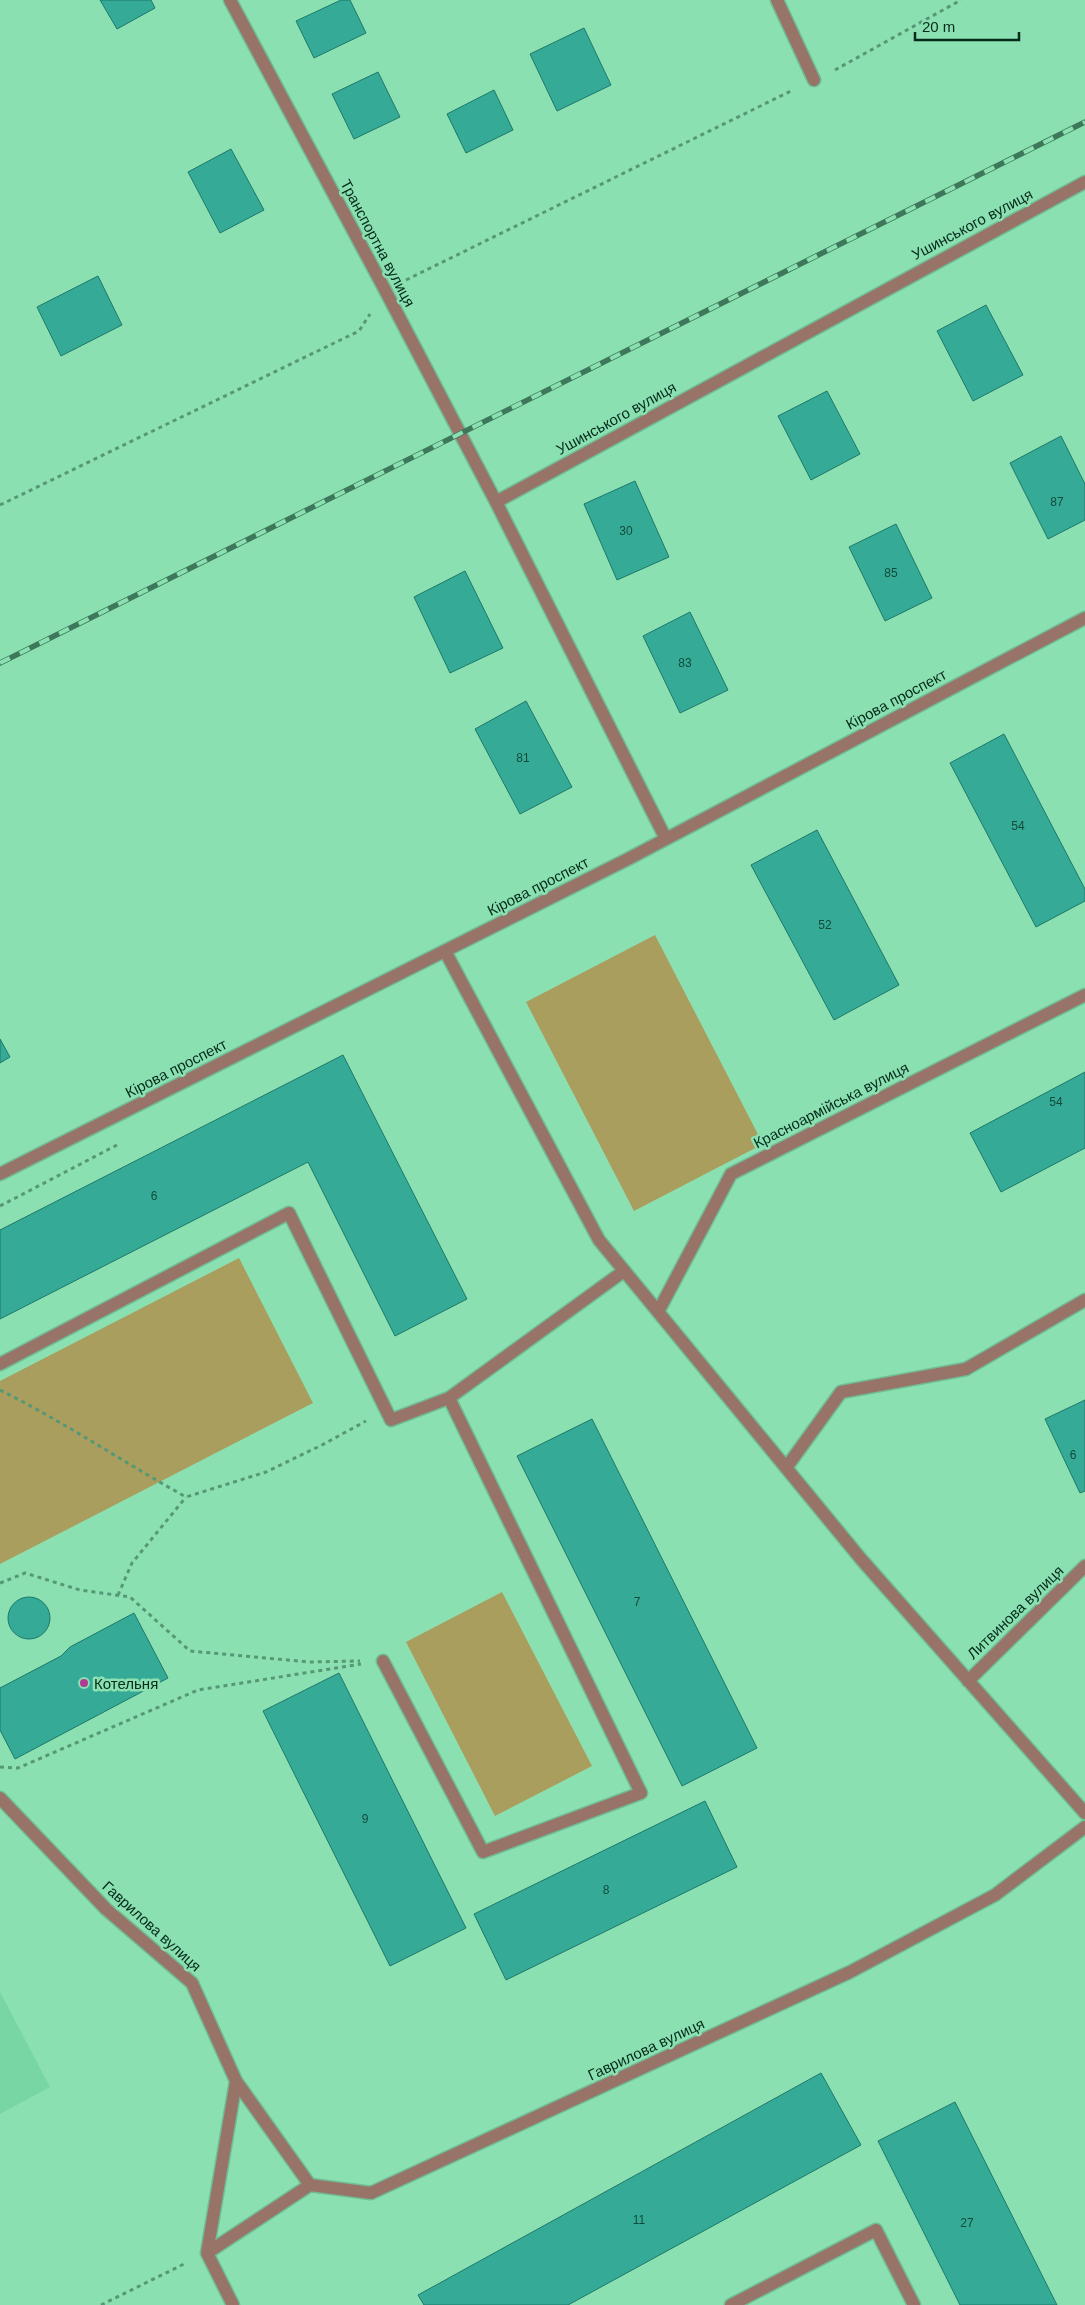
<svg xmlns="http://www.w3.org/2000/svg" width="1085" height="2305" font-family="Arial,sans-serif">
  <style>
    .built { fill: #78d6a5 }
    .green { fill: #a99e5e }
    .building { fill: #35ab97; stroke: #1e7869 }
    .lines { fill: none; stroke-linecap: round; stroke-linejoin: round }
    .minor-casing { stroke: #70bc94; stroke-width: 15 }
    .path { stroke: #569876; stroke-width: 3; stroke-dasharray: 4 4; stroke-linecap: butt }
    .minor { stroke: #987468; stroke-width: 12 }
    .rail-casing { stroke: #3e785b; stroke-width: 5.5 }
    .rail { stroke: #8be0b2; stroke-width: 4; stroke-dasharray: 11; stroke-linecap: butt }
    .poi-dot { fill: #b13b93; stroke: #8be0b2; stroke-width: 2 }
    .labels { text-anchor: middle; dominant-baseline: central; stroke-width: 5; stroke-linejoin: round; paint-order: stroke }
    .number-label { font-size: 12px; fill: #114b39 }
    .street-label { font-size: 15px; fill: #052b1a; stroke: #8be0b2 }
    .poi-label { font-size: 15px; fill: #052b1a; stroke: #8be0b2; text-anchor: start }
  </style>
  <rect width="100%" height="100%" fill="#8be0b2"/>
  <path class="built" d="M0 1992 50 2087 0 2114Z"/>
  <path class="green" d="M655 935 763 1144 634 1211 526 1002Z
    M239 1258 313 1403 0 1564V1381Z
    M502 1592 592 1766 495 1816 406 1642Z"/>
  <path class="building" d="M100 0H151L155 8 117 29Z
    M341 0H350L366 33 314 58 296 21Z
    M584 28 611 85 557 111 530 54Z
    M378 72 400 117 354 139 332 94Z
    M494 90 513 130 466 153 447 114Z
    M231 149 264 210 220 233 188 172Z
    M98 276 122 325 61 356 37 307Z
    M986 305 1023 375 973 401 937 331Z
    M827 391 860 454 811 480 778 416Z
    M1061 436 1085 484V520L1048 539 1010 463Z
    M635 481 669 557 617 580 584 504Z
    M896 524 932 598 885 621 849 547Z
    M465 571 503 648 450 673 414 597Z
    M690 612 728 690 680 713 643 636Z
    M526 701 572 787 520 814 475 729Z
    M1004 734 1085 889V901L1036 927 950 763Z
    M817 830 899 985 834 1020 751 865Z
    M0 1039 10 1057 0 1063Z
    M343 1055 467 1299 395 1336 308 1162 0 1319V1230Z
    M1085 1072V1148L1001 1192 970 1133Z
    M1085 1400V1491L1080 1493 1045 1419Z
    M592 1419 757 1748 682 1786 517 1456Z
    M8 1618a21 21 0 1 1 42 0a21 21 0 1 1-42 0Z
    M134 1613 168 1678 15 1759 0 1730V1688L61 1656 70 1647Z
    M339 1673 466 1928 390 1966 263 1711Z
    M705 1801 737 1867 506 1980 474 1914Z
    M821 2073 861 2145 568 2305H424L418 2295Z
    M955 2102 1057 2305H960L878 2141Z"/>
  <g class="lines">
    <g class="minor-casing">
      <path id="minor" d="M230 0 385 290 496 502
        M777 0 814 80
        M666 839 496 502 1085 182
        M445 951 599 1240 861 1559 1085 1813
        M0 1174 628 859 1085 618
        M658 1312 731 1174 1085 995
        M0 1364 289 1213 391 1420 449 1398
        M786 1468 841 1392 966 1369 1085 1300
        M383 1661 483 1852 641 1793 449 1398 624 1271
        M968 1681 1085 1566
        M0 1798 106 1909 192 1983 236 2081 207 2253
        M236 2081 310 2185
        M207 2253 310 2185 371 2193 850 1972 995 1895 1085 1827
        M207 2253 233 2305
        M731 2305 876 2230 914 2305"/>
    </g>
    <path class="path" d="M835 70 961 0
      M406 280 793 90
      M0 505 359 331 370 314
      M0 1206 117 1145
      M0 1390C64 1422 123 1462 186 1497L266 1472 322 1445 366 1421
      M0 1583 25 1573 80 1590 130 1597 190 1651 309 1662 360 1661
      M118 1595 132 1563 186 1497
      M0 1767 18 1768 198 1690 361 1664
      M101 2305 186 2263"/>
    <use href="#minor" class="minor"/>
    <g class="rail-casing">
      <path id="rail" d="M0 663 1085 122"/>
    </g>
    <use href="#rail" class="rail"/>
  </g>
  <circle class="poi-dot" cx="84" cy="1683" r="5"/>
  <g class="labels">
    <g class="number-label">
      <text x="1057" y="502">87</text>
      <text x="626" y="531">30</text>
      <text x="891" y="573">85</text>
      <text x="685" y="663">83</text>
      <text x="523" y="758">81</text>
      <text x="1018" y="826">54</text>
      <text x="825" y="925">52</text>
      <text x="1056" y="1102">54</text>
      <text x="154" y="1196">6</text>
      <text x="1073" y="1455">6</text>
      <text x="637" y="1602">7</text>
      <text x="365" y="1819">9</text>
      <text x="606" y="1890">8</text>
      <text x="639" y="2220">11</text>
      <text x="967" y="2223">27</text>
    </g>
    <g class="street-label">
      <text transform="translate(972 224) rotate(-28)">Ушинського вулиця</text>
      <text transform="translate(378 243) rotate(62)">Транспортна вулиця</text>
      <text transform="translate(616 418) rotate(-29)">Ушинського вулиця</text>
      <text transform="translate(896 699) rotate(-28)">Кірова проспект</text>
      <text transform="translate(538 886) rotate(-27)">Кірова проспект</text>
      <text transform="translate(176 1068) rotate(-27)">Кірова проспект</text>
      <text transform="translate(831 1105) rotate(-27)">Красноармійська вулиця</text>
      <text transform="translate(1015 1612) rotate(-44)">Литвинова вулиця</text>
      <text transform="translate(152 1926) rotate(42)">Гаврилова вулиця</text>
      <text transform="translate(646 2049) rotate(-25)">Гаврилова вулиця</text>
    </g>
    <g class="poi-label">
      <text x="94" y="1683">Котельня</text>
    </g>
  </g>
  <path d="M915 32v8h104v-8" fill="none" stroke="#052b1a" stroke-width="2.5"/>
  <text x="922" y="32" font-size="15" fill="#052b1a" stroke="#8be0b2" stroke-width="4" paint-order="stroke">20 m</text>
</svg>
